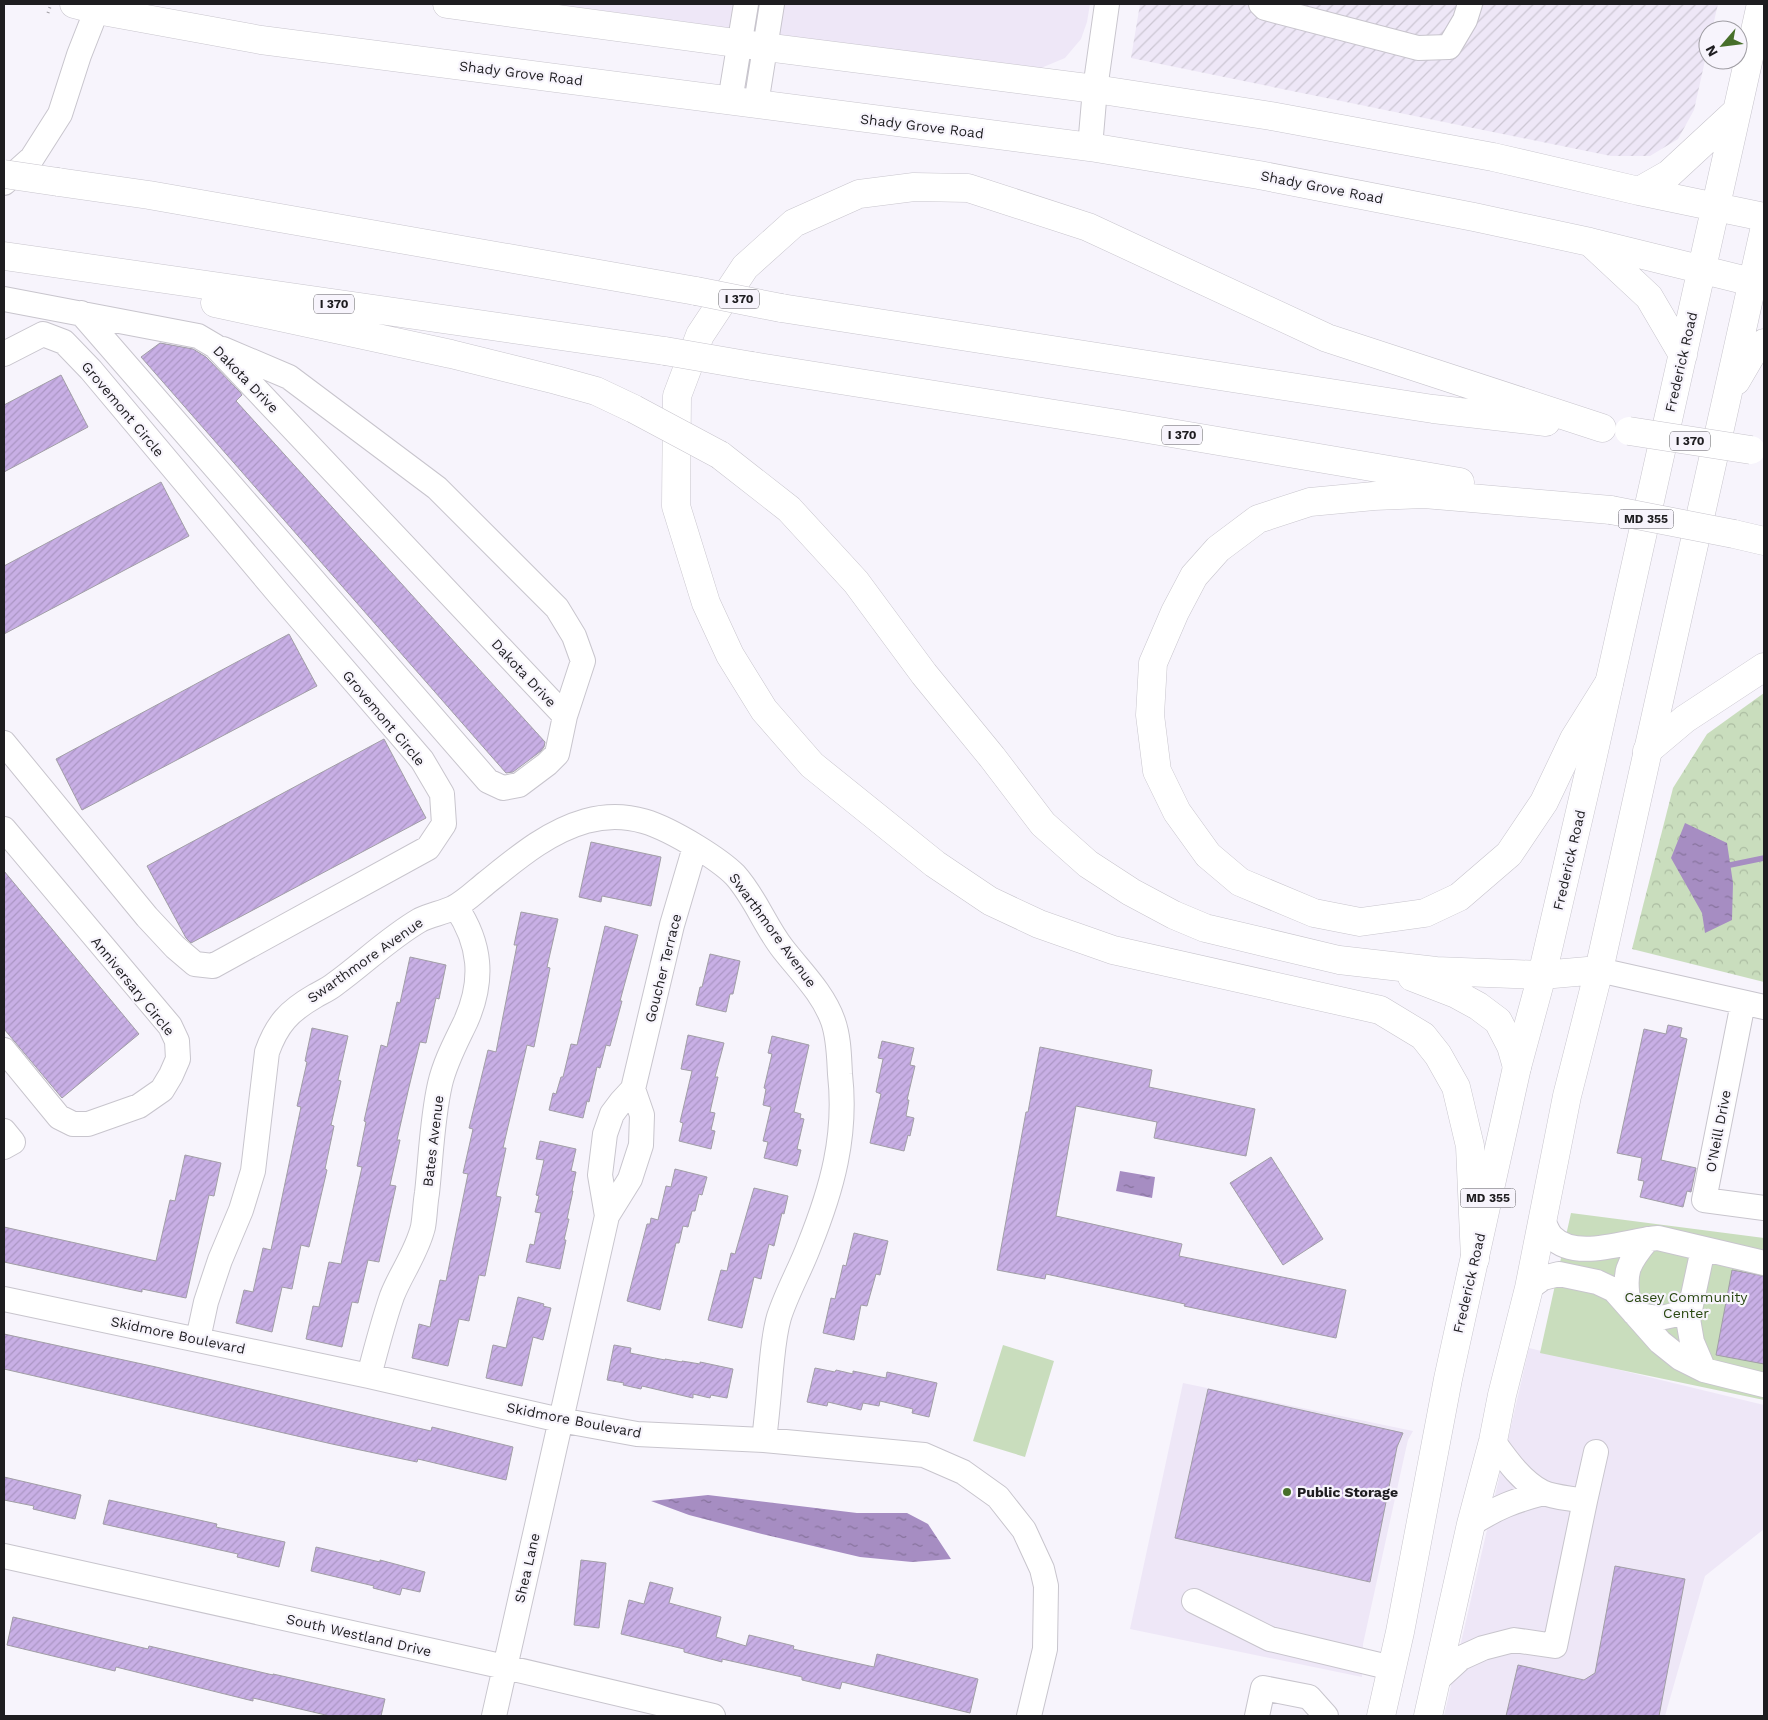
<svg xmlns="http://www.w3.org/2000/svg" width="1768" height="1720" font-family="'Work Sans',sans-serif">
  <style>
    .built { fill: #eee7f7 }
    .industrial { fill: url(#industrial-furrows) }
    .forest { fill: url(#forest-crowns) }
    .park { fill: #c9ddbd }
    .water { fill: url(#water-ripples) }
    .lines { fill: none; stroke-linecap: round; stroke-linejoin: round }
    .stream { stroke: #a68dc2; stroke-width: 5.5 }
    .building { fill: url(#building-hatch); stroke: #a19ea6 }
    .minor-casing { stroke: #c8c5cd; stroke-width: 26 }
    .major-casing { stroke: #c8c5cd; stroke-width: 29 }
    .highway-casing { stroke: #c8c5cd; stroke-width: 29 }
    .path { stroke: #a09ea4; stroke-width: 3; stroke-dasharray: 1 4; stroke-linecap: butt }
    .minor { stroke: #fff; stroke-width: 24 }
    .major { stroke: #fff; stroke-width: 28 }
    .highway { stroke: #fff; stroke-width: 28 }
    .highway-bridge-casing { stroke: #c8c5cd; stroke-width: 29; stroke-linecap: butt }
    .highway-bridge { stroke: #fff; stroke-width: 28 }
    .poi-dot { fill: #476f2a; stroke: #f7f4fc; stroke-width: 2 }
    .labels { text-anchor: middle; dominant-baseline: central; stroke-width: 4.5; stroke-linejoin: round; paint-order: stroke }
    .shield { fill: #f7f4fc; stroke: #5f5e62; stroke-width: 1 }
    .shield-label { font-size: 12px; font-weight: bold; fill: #1e1d20 }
    .street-label { font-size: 14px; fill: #1e1d20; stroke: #f7f4fc }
    .park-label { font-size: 14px; fill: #294711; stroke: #f7f4fc }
    .poi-label { font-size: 14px; font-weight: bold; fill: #1e1d20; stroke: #f7f4fc; text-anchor: start }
  </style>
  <defs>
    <pattern id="industrial-furrows" width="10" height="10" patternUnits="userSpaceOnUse" patternTransform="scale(1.25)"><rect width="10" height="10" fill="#eee7f7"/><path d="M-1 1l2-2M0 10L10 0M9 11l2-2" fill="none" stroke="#ccc6d3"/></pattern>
    <pattern id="forest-crowns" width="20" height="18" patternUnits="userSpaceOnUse" patternTransform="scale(1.25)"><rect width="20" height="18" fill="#c9ddbd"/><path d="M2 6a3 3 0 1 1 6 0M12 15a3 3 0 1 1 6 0" fill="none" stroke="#acbda2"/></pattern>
    <pattern id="water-ripples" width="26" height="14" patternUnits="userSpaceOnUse" patternTransform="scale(1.25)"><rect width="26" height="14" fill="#a68dc2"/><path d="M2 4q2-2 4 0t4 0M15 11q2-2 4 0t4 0" fill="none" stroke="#87739d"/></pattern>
    <pattern id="building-hatch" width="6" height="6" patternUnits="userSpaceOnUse" patternTransform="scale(1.25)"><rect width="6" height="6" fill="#c8afe5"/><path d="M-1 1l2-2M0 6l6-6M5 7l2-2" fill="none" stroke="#ab96c4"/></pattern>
  </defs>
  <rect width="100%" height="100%" fill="#f7f4fc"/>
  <path class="built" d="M554 4H1090L1087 22 1081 39 1065 58 1041 68 802 38Z
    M1529 1348 1764 1405V1529L1705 1576 1665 1716H1444Z
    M1183 1383 1413 1431 1408 1440 1405 1453 1363 1644 1362 1677 1130 1629Z"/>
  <path class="industrial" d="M1140 4H1718L1712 30H1708V47L1694 110 1678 139 1650 156H1611L1131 58Z"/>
  <path class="forest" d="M1764 693V982L1632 949 1673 788 1707 734Z"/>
  <path class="park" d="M1571 1213 1764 1238V1400L1540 1353Z
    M1003 1345 1054 1361 1025 1457 973 1441Z"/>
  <path class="water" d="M1685 823 1727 843 1733 883 1732 920 1705 933 1702 913 1671 858Z
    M1120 1171 1155 1177 1152 1198 1116 1191Z
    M708 1495 857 1513H907L928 1524 951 1559 912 1562 860 1557 758 1533 689 1515 651 1501Z"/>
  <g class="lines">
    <path class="stream" d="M1730 865 1764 858"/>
  </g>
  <path class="building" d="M160 343 193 349 206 357 240 392 242 395 236 401 545 742 544 747 541 751 513 772 506 773 141 357Z
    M61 375 88 427 4 472V405Z
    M161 482 189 536 4 634V566Z
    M289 634 317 686 82 810 56 759Z
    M384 739 426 818 191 943 186 938 147 866Z
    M591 842 661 857 651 906 602 896 601 902 579 897Z
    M4 871 139 1034 62 1098 4 1029Z
    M521 912 558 919 547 967 550 968 534 1047 527 1045 503 1148H506L496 1196 501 1197 485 1276 479 1275 469 1321 459 1319 448 1366 412 1358 419 1324 430 1327 440 1280 446 1281 468 1174 463 1173 473 1129 469 1128 488 1050 496 1052 517 945H514Z
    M605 926 638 935 620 1001H622L610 1046 606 1045 600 1068 597 1067 589 1102 587 1101 583 1118 549 1110 553 1093 556 1094 561 1077H563L571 1044 577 1045Z
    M710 954 740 961 733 994H730L726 1012 696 1005 700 987H702Z
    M410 957 446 965 439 999 436 998 426 1043 420 1042 409 1087 397 1140H400L390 1185 396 1186 379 1262 368 1260 358 1303 352 1302 342 1347 306 1339 313 1306 319 1307 329 1262 341 1264 362 1167 357 1166 366 1122 364 1121 381 1045 387 1047 397 1002 400 1003Z
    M1668 1025 1682 1028 1680 1037 1687 1039 1661 1160 1696 1168 1691 1192 1687 1191 1683 1207 1640 1197 1644 1181 1638 1180 1642 1158 1617 1153 1644 1029 1666 1034Z
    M312 1028 348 1036 338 1080 341 1081 331 1125 334 1126 325 1169 327 1170 309 1247 301 1245 292 1289 282 1287 272 1332 236 1323 244 1290 253 1292 263 1248 271 1250 301 1107 297 1106 307 1062 305 1061Z
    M688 1035 724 1043 715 1077H718L710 1112 715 1113 711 1130 715 1131 711 1149 679 1141 683 1123 680 1122 692 1071 681 1069Z
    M772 1036 809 1045 794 1112 801 1114 800 1118 804 1119 797 1149 801 1150 797 1166 764 1158 768 1142 763 1141 771 1107 763 1105 766 1089 764 1088 772 1054 768 1053Z
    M882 1041 914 1048 910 1065 915 1066 907 1100H909L906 1116 914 1118 910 1136 908 1135 904 1151 870 1143 881 1094 876 1092 883 1059 878 1058Z
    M1040 1047 1152 1070 1149 1087 1255 1109 1246 1156 1154 1138 1157 1122 1076 1106 1056 1216 1182 1244 1179 1256 1346 1290 1336 1338 1184 1306 1185 1304 1046 1274 1045 1279 997 1270 1026 1112H1028Z
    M540 1141 576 1149 571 1171 576 1172 572 1191H573L567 1219H569L564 1240H566L560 1269 526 1262 530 1244 534 1245 541 1213 535 1212 539 1196 536 1195 544 1160 536 1159Z
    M185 1155 221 1163 214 1196 209 1195 186 1298 142 1289V1292L4 1262V1227L156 1261 170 1200 175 1201Z
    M1271 1157 1323 1239 1283 1265 1230 1183Z
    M675 1169 707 1177 702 1195 699 1194 695 1211H692L688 1227 683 1226 679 1243H676L660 1310 627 1301 647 1224H650L651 1218 658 1220 666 1186 671 1187Z
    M754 1188 788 1196 784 1214 782 1213 774 1246 769 1244 761 1279 754 1277 742 1328 708 1320 721 1270 727 1271 731 1253 735 1254Z
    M854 1233 888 1241 880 1275 876 1274 867 1306 861 1305 854 1340 823 1333 831 1298 835 1299 843 1265 846 1266Z
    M1732 1270 1764 1276V1364L1716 1355Z
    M518 1297 544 1304 543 1306 551 1308 543 1340 533 1337 522 1386 486 1378 493 1345 506 1348Z
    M4 1334 156 1367 388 1421 431 1431 432 1427 513 1447 506 1480 418 1459 417 1462 332 1444 4 1369Z
    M614 1345 631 1348 630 1353 665 1360V1359L682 1362V1361L700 1364V1362L733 1369 727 1398 711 1395 710 1398 693 1394V1398L642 1386 641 1389 623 1385 624 1383 607 1380Z
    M815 1368 835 1372 836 1370 853 1374V1371L886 1378 887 1372 937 1383 929 1417 912 1413 913 1409 880 1401 879 1406 863 1403 861 1410 828 1402 827 1406 807 1402Z
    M1208 1389 1403 1433 1397 1447 1370 1582 1175 1538Z
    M4 1477 81 1495 75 1519 33 1509 34 1506 4 1500Z
    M109 1500 217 1524 216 1527 285 1542 279 1567 237 1557 238 1554 103 1524Z
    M316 1547 380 1562V1560L425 1572 420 1592 402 1588 400 1595 373 1588 374 1586 311 1571Z
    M581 1560 606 1563 599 1628 574 1625Z
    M1615 1566 1685 1579 1659 1716H1506L1518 1665 1584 1680 1595 1673Z
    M650 1582 673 1588 669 1603 721 1617 716 1637 746 1646 749 1635 794 1646 793 1649 874 1667 877 1654 978 1679 970 1713 842 1682 840 1689 802 1680V1677L722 1659V1662L684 1652V1649L621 1634 629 1600 644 1604Z
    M13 1617 148 1649 149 1646 273 1675V1674L385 1699 381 1716H330L253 1698V1701L116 1667 115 1671 7 1645Z"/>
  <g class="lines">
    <g class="minor-casing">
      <path id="minor" d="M1261 4 1265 8 1418 48 1449 47 1465 20 1470 4
        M730 101 746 4
        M756 104 772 4
        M1090 147 1095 89 1107 4
        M4 183 32 158 60 114 79 55 99 4
        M4 299 198 336 215 346 565 716 557 754 547 764 519 785 503 788 488 781 81 313
        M223 349 289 377 437 488 557 608 574 636 583 661 565 716
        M4 354 43 334 64 342 91 370 279 594 422 760 442 794 444 824 428 848 213 966 195 964 175 947 147 917 4 743
        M4 829 170 1026 177 1041 178 1059 171 1075 162 1090 139 1106 88 1124H73L59 1117 4 1050
        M1599 970 1764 1007
        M1743 1003 1704 1200 1764 1208
        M4 1131 13 1142 4 1147
        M607 1216 600 1175 605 1134 612 1114 621 1102 633 1089 672 925 695 847
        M1543 1220C1545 1225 1548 1233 1552 1237 1576 1262 1628 1240 1658 1238L1764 1263
        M1703 1249 1688 1319 1692 1342 1704 1370
        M1529 1288 1543 1278 1559 1274 1597 1282 1614 1290 1660 1342 1680 1358 1704 1370 1764 1385
        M4 1299 369 1376 560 1420 637 1434 764 1440 924 1455 963 1472 998 1497 1024 1530 1042 1569 1046 1586 1045 1649 1029 1716
        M1629 1306C1623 1272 1627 1264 1648 1239
        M1634 1313C1658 1321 1666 1318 1690 1310
        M198 1339 206 1302 220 1260 241 1210 253 1171 267 1052C277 1024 289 1011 315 996 322 992 329 989 335 984 364 963 389 938 420 920 430 915 442 913 453 908 465 902 476 891 486 883 516 859 547 832 586 821 629 809 661 825 697 847 710 855 724 864 735 875 755 897 765 926 783 949 801 972 823 993 833 1021 839 1038 839 1057 840 1074 847 1136 832 1189 809 1246 800 1270 787 1292 779 1317 774 1334 773 1351 771 1369 769 1393 767 1416 764 1440
        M369 1376C376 1349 383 1322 392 1296 401 1273 417 1252 423 1227 425 1216 425 1204 427 1193 431 1157 432 1119 440 1084 445 1062 456 1042 466 1021 484 980 481 944 456 907
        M1585 1501 1596 1452
        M1471 1524C1498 1507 1513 1501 1544 1493
        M4 1556 505 1667 713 1716
        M1194 1601 1270 1639 1392 1668
        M1437 1680 1461 1658 1483 1648 1514 1640 1555 1646 1585 1501C1572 1498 1554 1498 1542 1492 1521 1481 1506 1459 1493 1441
        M494 1716 607 1216 630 1179 641 1145 642 1115 633 1089
        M1257 1716 1263 1688 1309 1697 1326 1716"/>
    </g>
    <g class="major-casing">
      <path id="major" d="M74 4 97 10 261 40 1090 147 1259 175 1474 217 1590 242 1764 285
        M447 4 765 47 1095 89 1271 116 1493 157 1639 191 1764 217
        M1639 191 1669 174 1736 112
        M1591 243 1649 297 1683 355
        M1736 381 1753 352 1764 343
        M1542 975 1599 970
        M1381 1716 1400 1632 1448 1379 1462 1315 1517 1067 1542 975 1592 760 1761 4
        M1428 1716 1471 1524 1493 1441 1502 1395 1529 1288 1567 1096 1599 970 1764 231"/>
    </g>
    <g class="highway-casing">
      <path id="highway" d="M58 182 149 195 696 291
        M4 256 665 351
        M215 303 451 354 556 380 596 391 634 409
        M781 308 1433 409 1546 422
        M752 366 1118 424 1460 482
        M720 455 789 509 856 582 924 674 992 757 1043 824 1088 864 1131 892 1174 915 1205 928 1339 960 1436 971 1542 975
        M1734 534 1764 541
        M1609 683 1574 739 1544 802 1509 854 1459 897 1425 913 1360 922 1314 913 1240 882 1208 855 1177 812 1157 771 1150 715 1153 663 1175 612 1194 576 1218 549 1258 519 1310 502 1374 496 1424 494 1611 510
        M1647 751 1685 719 1764 667
        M1412 977 1456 994 1478 1006 1498 1021 1511 1046 1517 1067
        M1475 1259 1470 1146 1456 1087 1438 1055 1423 1036 1380 1010 1113 950 1039 924 990 901 935 864 812 765 764 710 730 655 706 603 676 506 677 396 700 335 745 267 794 223 859 194 914 187 968 188 1088 227 1327 338 1602 428"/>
    </g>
    <path class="path" d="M48 13 51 4"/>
    <use href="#minor" class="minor"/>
    <use href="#major" class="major"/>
    <use href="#highway" class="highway"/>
    <g class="highway-bridge-casing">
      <path id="highway-bridge" d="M4 174 58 182
        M696 291 781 308
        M665 351 752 366
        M634 409 720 455
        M1629 431 1751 450
        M1611 510 1734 534"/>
    </g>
    <use href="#highway-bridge" class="highway-bridge"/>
  </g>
  <circle class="poi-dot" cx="1287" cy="1492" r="5"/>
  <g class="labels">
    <g class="shield">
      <rect x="719" y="289.5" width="40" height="19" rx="4"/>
      <rect x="314" y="294.5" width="40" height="19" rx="4"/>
      <rect x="1162" y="425.5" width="40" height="19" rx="4"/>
      <rect x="1670" y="431.5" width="40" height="19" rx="4"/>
      <rect x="1618.5" y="509.5" width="55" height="19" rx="4"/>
      <rect x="1460.5" y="1188.5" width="55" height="19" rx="4"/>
    </g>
    <g class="shield-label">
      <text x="739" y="299">I 370</text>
      <text x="334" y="304">I 370</text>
      <text x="1182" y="435">I 370</text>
      <text x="1690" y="441">I 370</text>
      <text x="1646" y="519">MD 355</text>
      <text x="1488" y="1198">MD 355</text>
    </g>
    <g class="street-label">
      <text transform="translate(521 73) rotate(7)">Shady Grove Road</text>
      <text transform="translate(922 126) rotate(7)">Shady Grove Road</text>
      <text transform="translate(1322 187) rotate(11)">Shady Grove Road</text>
      <text transform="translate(1681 362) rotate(-77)">Frederick Road</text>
      <text transform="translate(246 379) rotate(46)">Dakota Drive</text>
      <text transform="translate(123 409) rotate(50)">Grovemont Circle</text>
      <text transform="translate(524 673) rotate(47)">Dakota Drive</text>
      <text transform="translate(384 718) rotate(50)">Grovemont Circle</text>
      <text transform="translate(1569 860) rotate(-77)">Frederick Road</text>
      <text transform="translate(773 930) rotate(54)">Swarthmore Avenue</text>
      <text transform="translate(365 960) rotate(-35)">Swarthmore Avenue</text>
      <text transform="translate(663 968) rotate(-76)">Goucher Terrace</text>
      <text transform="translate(133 986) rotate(51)">Anniversary Circle</text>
      <text transform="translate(1718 1131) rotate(-79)">O'Neill Drive</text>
      <text transform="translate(433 1141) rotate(-83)">Bates Avenue</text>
      <text transform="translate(1469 1283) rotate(-77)">Frederick Road</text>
      <text transform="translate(178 1335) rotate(12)">Skidmore Boulevard</text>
      <text transform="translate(574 1420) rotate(11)">Skidmore Boulevard</text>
      <text transform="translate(527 1568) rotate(-77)">Shea Lane</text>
      <text transform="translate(359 1635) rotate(13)">South Westland Drive</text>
    </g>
    <g class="park-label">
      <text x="1686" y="1297">Casey Community<tspan x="1686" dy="16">Center</tspan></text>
    </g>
    <g class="poi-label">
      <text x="1297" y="1492">Public Storage</text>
    </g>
  </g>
  <rect width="1768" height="1720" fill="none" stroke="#1e1d20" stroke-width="10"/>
  <g transform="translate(1723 45) rotate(242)"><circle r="24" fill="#f7f4fc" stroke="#a09ea4"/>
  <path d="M0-4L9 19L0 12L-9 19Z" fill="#476f2a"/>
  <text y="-8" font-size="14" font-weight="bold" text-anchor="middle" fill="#1e1d20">N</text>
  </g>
</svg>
